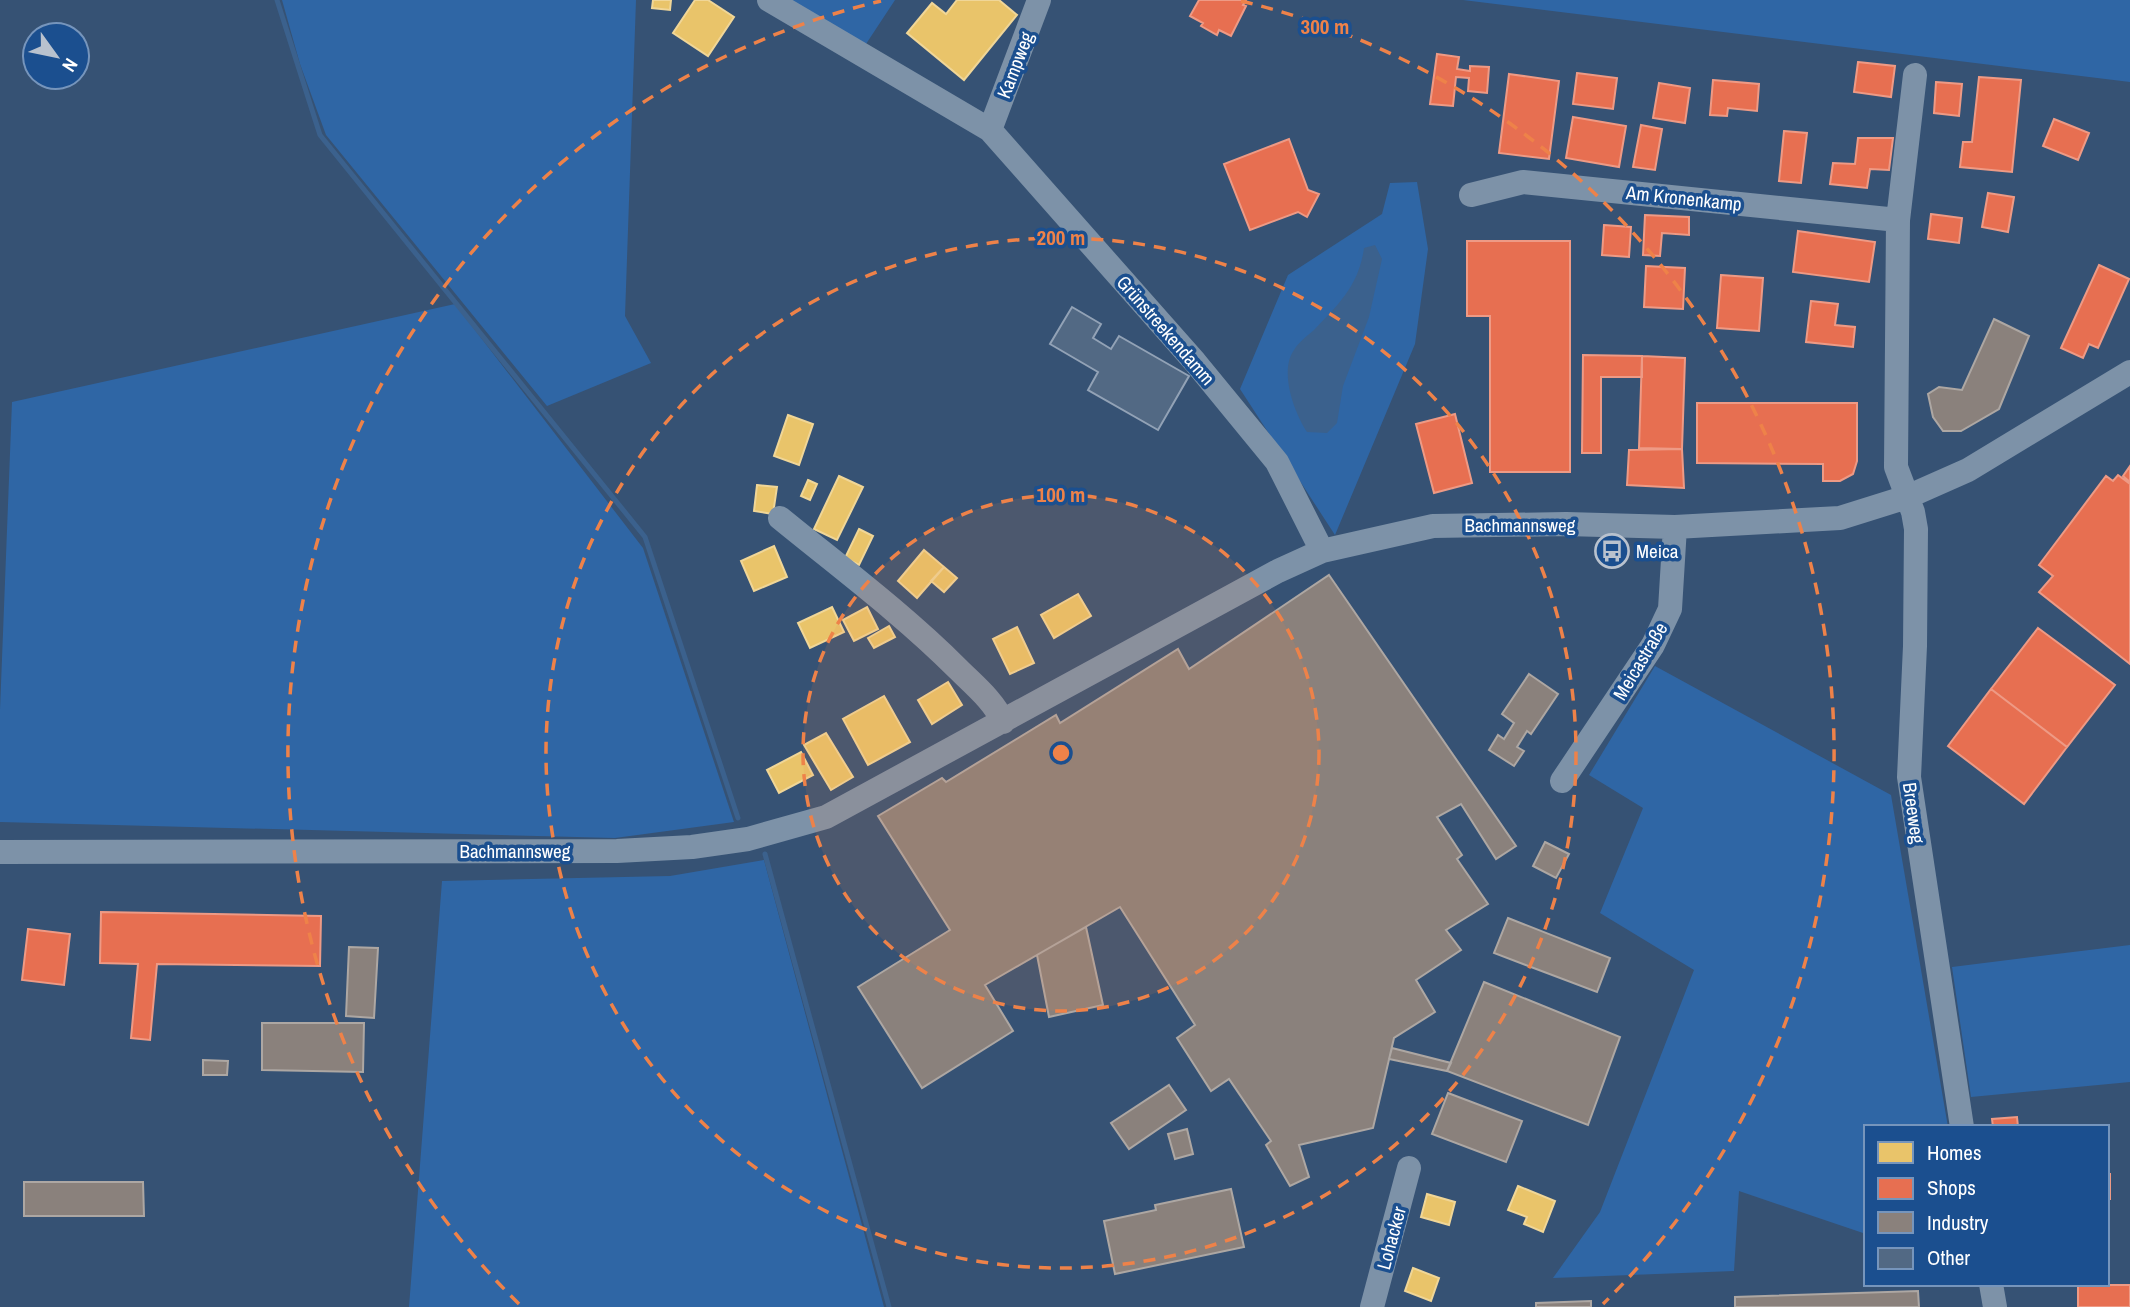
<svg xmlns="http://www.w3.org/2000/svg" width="2130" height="1307" font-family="'Archivo Narrow',sans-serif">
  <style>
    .green { fill: #2f66a5 }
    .water { fill: #3b618d }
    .homes { fill: #e9c46a; stroke: #f0d697; stroke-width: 2 }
    .shops { fill: #e76f51; stroke: #ee9a85; stroke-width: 2 }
    .industry { fill: #8a817c; stroke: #ada7a3; stroke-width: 2 }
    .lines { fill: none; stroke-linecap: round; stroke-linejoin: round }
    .stream { stroke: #3b618d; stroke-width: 5 }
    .building { fill: #526984; stroke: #92a2b6; stroke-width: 2 }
    .minor { stroke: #7d92a8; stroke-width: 24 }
    .ring { fill: none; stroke: #ee8249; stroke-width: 3.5; stroke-dasharray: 12 9 }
    .labels { text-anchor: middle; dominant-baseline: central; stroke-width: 7; stroke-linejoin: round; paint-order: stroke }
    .street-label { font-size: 19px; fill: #fff; stroke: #1b4f8f }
    .poi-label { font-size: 19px; fill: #fff; stroke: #1b4f8f; text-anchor: start }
    .centre { fill: #ee8249; stroke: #1b4f8f; stroke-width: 3.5 }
    .ring-label { font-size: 21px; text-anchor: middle; font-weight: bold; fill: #ee8249; stroke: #1b4f8f; stroke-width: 7; stroke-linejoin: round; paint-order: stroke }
  </style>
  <rect width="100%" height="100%" fill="#365274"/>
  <path class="green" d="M282 0H636L625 316 651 363 547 406 326 135 300 64Z
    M786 0H895L866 44Z
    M1463 0H2130V82Z
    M1417 182 1428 249 1415 344 1335 535 1240 389 1288 275 1382 214 1390 183Z
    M455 304 643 548 734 822 615 838 0 822V710L12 402Z
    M1655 666 1891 795 1948 1127H1866V1234L1739 1191 1734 1271 1553 1278 1600 1212 1694 970 1600 913 1643 808 1589 775Z
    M764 860 884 1307H409L442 881 670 876Z
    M2130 945V1082L1971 1097 1952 967Z"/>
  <path class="water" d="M1375 245 1382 259 1369 317 1343 386 1337 423 1327 433 1307 432C1294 412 1279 371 1294 350 1299 342 1307 336 1314 330 1339 304 1359 285 1364 248Z"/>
  <path class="homes" d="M653 0H671L670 10 652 8Z
    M695 0H708L734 17 708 56 673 33Z
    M957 0H999L1017 15 964 80 907 33 932 3 946 14Z
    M788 415 813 424 799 465 774 456Z
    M839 476 863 487 837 540 814 529Z
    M808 480 817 484 810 500 801 496Z
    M757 485 777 487 773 514 754 511Z
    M859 529 873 536 859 565 845 558Z
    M774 546 787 577 754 591 741 561Z
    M924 550 944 567 917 598 898 581Z
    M944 567 957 578 944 592 931 581Z
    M1078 594 1091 616 1054 638 1041 615Z
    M832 607 844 632 810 648 798 623Z
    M867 607 878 629 854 641 843 620Z
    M889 626 895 637 874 648 868 638Z
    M1017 627 1034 663 1010 674 993 639Z
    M948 682 962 705 932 724 918 700Z
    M884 696 910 742 868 765 843 719Z
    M826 733 853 777 831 790 804 745Z
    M801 752 813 775 779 793 767 770Z
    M1518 1186 1555 1201 1543 1232 1524 1224 1527 1217 1508 1210Z
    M1427 1194 1455 1202 1449 1225 1421 1217Z
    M1413 1268 1439 1278 1431 1301 1405 1291Z"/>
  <path class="shops" d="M1199 0H1246L1243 5 1246 6 1231 36 1219 30 1217 35 1201 26 1203 23 1190 16Z
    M1437 54 1459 57 1457 69 1470 71V66L1489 67 1487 93 1468 91 1469 78 1456 77 1453 106 1430 104Z
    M1858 62 1895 66 1891 97 1854 92Z
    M1577 73 1617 78 1613 109 1573 104Z
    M1509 74 1559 81 1549 159 1499 153Z
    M1979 77 2021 80 2012 172 1960 167 1963 142H1972Z
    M1713 80 1759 84 1757 111 1728 108 1727 116 1710 115Z
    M1936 82 1962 84 1959 116 1934 113Z
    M1659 83 1690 88 1685 123 1653 118Z
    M1573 117 1626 126 1619 167 1566 158Z
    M2054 119 2089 133 2078 160 2043 146Z
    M1641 125 1662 129 1655 170 1633 167Z
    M1784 131 1807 133 1801 183 1779 181Z
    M1858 138H1893L1889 170 1870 169 1867 188 1830 184 1833 163 1855 164Z
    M1289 139 1308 190 1319 194 1307 217 1298 212 1250 230 1224 164Z
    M1988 193 2014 197 2008 232 1982 227Z
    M1931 214 1962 218 1959 243 1928 239Z
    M1645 215 1689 217V235L1662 233 1660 256 1643 255Z
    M1604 225 1631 227 1629 257 1602 255Z
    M1798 231 1875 242 1869 282 1793 272Z
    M1467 241H1570V472H1490V316H1467Z
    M2099 265 2129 279 2098 348 2089 344 2083 358 2061 348Z
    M1646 266 1685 268 1683 309 1644 307Z
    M1721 275 1763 278 1759 331 1717 328Z
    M1811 301 1838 304 1835 325 1855 327 1853 347 1806 342Z
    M1583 355 1642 356V377H1601V453H1582Z
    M1642 356 1685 358 1682 449 1639 448Z
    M1697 403H1857V461L1853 474 1840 481H1823V464L1697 463Z
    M1455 414 1472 483 1434 493 1416 424Z
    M1682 449 1684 488 1627 485 1629 450Z
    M2130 466V482L2123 476Z
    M2118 475 2130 484V664L2039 592 2053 576 2039 565 2106 476 2113 481Z
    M2038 628 2115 685 2067 747 1991 689Z
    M1991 689 2067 747 2024 804 1948 746Z
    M101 912 321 916 320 966 157 964 150 1040 131 1038 138 964 100 963Z
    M28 929 70 934 64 985 22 980Z
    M2017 1117 2018 1127H1993L1992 1119Z
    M2107 1174H2110V1199H2107Z
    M2078 1285H2130V1307H2078Z"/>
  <path class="industry" d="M1994 319 2029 336 1999 409 1961 431H1943L1933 417 1928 394 1939 387 1962 390Z
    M1329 575 1516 846 1496 859 1461 804 1437 817 1462 855 1457 859 1488 904 1446 930 1461 950 1416 980 1435 1012 1394 1038 1373 1128 1299 1145 1309 1177 1290 1186 1266 1145 1271 1141 1229 1079 1211 1091 1177 1038 1195 1025 1120 907 985 985 1013 1031 922 1088 858 987 950 930 878 816 942 778 946 782 1056 715 1060 723 1178 649 1189 669Z
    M1529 674 1558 694 1531 734 1527 731 1517 747 1524 751 1514 766 1489 750 1498 735 1504 739 1514 723 1502 714Z
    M1545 842 1569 854 1556 878 1533 866Z
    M1508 918 1610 958 1597 992 1494 953Z
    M1086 927 1103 1005 1049 1017 1037 955Z
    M349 947 378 948 374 1018 346 1016Z
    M1484 982 1620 1037 1588 1125 1447 1071Z
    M262 1023H364L363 1072 262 1070Z
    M1392 1048 1451 1063 1447 1071 1389 1059Z
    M203 1060 228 1061 227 1075H203Z
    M1169 1085 1186 1110 1129 1149 1111 1123Z
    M1448 1093 1522 1121 1506 1162 1432 1134Z
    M1187 1129 1193 1154 1175 1159 1168 1134Z
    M24 1182H143L144 1216H24Z
    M1231 1189 1244 1247 1115 1274 1104 1221 1156 1210 1155 1205Z
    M1918 1291 1919 1307H1735V1297Z
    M1591 1301V1307H1536V1303Z"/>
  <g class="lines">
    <path class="stream" d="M277 0 320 135 645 537 738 818
      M765 854 889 1307"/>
  </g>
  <path class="building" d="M1072 307 1101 324 1093 338 1111 349 1119 336 1189 376 1158 430 1088 390 1098 372 1050 344Z"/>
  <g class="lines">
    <path class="minor" d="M769 0 990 130 1195 362 1277 462 1322 551
      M1915 75 1898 220 1896 467 1913 512 1916 529 1915 646 1909 777 1962 1127
      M990 130 1039 0
      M1471 195 1523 182 1898 220
      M780 518C840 567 903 614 958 669 974 685 994 701 1003 722
      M1562 781 1653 645 1670 609 1675 527
      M0 852 617 851 692 847 748 839 826 817 1278 571 1322 551 1433 526 1566 524 1675 527 1840 518 1907 497 1968 470 2130 372
      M1991 1284 1995 1307
      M1372 1307 1409 1168"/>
  </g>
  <circle cx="1061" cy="753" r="258" fill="#ee8249" fill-opacity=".12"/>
  <g class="ring">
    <circle cx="1061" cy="753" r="258"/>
    <circle cx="1061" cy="753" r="515"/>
    <path d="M519 1304A773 773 0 0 1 881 1M1241 1A773 773 0 0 1 1603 1304"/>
  </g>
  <defs>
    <g id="bus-ring" transform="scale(1.75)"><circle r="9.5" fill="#1b4f8f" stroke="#b9c2ce" stroke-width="1.5"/><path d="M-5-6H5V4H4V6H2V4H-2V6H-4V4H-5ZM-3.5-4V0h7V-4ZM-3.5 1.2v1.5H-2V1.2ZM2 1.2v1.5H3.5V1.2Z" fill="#b9c2ce"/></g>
  </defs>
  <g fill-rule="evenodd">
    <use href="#bus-ring" x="1612" y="551"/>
  </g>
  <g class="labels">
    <g class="street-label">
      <text transform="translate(1015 65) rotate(-69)">Kampweg</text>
      <text transform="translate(1684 198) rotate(6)">Am Kronenkamp</text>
      <text transform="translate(1166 330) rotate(49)">Grünstreekendamm</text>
      <text x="1520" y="525">Bachmannsweg</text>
      <text transform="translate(1640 661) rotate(-59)">Meicastraße</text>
      <text transform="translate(1914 813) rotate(82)">Breeweg</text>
      <text x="515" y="851">Bachmannsweg</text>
      <text transform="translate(1391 1238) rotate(-75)">Lohacker</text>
    </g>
    <g class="poi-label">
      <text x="1636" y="551">Meica</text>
    </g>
  </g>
  <circle cx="1061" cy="753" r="10" class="centre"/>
  <g class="ring-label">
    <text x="1325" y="34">300 m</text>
    <text x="1061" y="245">200 m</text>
    <text x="1061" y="502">100 m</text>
  </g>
  <rect x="1864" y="1125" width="245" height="161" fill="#1b4f8f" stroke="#7695bc" stroke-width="2"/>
  <rect x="1878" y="1142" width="35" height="21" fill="#e9c46a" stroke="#7695bc" stroke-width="2"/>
  <text x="1927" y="1160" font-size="21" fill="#ffffff">Homes</text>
  <rect x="1878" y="1178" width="35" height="21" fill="#e76f51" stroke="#7695bc" stroke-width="2"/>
  <text x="1927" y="1195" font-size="21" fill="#ffffff">Shops</text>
  <rect x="1878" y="1212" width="35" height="21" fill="#8a817c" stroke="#7695bc" stroke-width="2"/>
  <text x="1927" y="1230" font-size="21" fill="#ffffff">Industry</text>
  <rect x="1878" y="1248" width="35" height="21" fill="#526984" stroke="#7695bc" stroke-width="2"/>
  <text x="1927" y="1265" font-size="21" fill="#ffffff">Other</text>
  <g transform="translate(56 56) rotate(123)"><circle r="33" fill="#1b4f8f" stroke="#7695bc" stroke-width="2"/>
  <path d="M0-5L12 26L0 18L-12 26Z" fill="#b9c2ce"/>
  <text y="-10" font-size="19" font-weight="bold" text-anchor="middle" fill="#ffffff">N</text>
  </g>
</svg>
